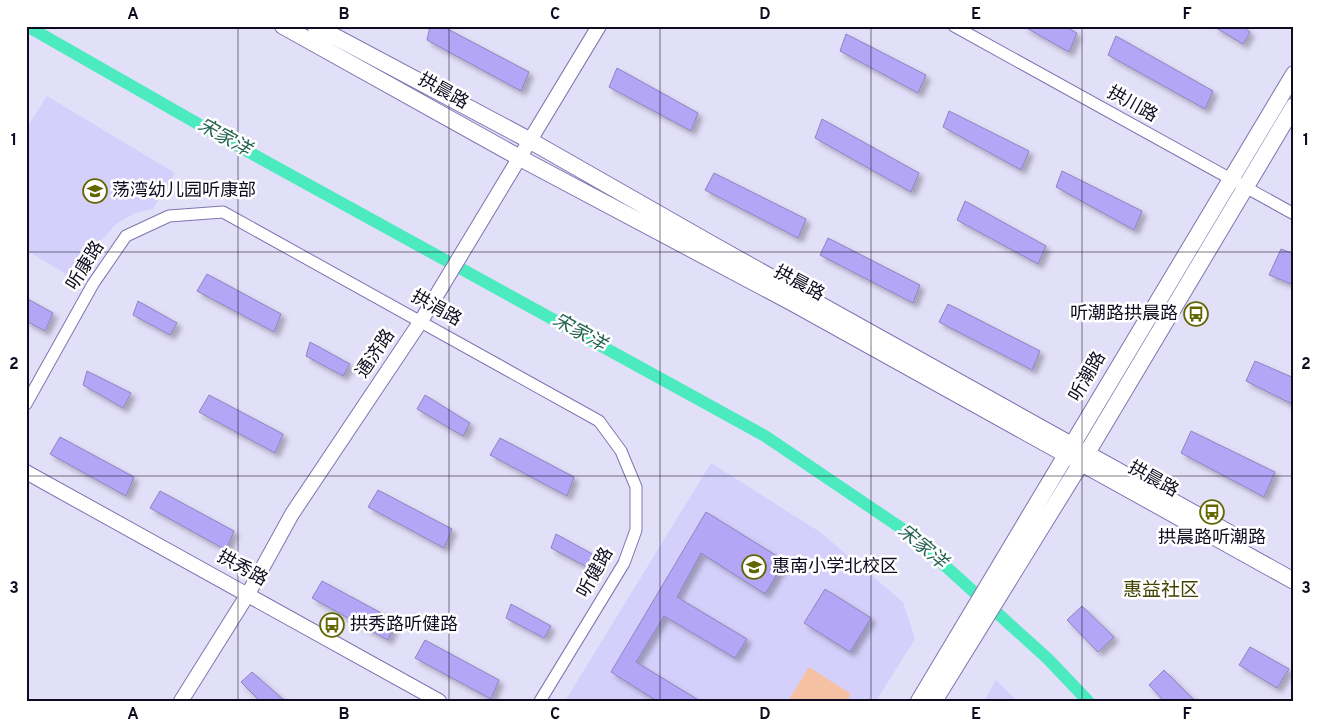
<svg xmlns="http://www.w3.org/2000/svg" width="1320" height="727" font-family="Overpass,'Noto Sans SC',sans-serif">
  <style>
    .built { fill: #d5d0fb }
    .green { fill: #f6c0a2 }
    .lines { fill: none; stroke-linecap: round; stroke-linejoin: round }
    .canal { stroke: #4ceabf; stroke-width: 12 }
    .building { fill: #b3a6f7; stroke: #8d84bf; filter: url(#shadow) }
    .minor-casing { stroke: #7f75b0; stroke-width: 13 }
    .tertiary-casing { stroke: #7f75b0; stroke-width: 16 }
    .secondary-casing { stroke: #7f75b0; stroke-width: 18 }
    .minor { stroke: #fff; stroke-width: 11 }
    .tertiary { stroke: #fff; stroke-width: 14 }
    .secondary { stroke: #fff; stroke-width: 16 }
    .grid { fill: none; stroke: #100b21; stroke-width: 1; stroke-opacity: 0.55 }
    .labels { text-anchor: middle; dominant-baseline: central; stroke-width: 5; stroke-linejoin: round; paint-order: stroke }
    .street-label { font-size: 18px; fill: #100b21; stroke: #fff }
    .poi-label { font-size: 18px; fill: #100b21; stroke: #fff; text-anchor: start }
    .water-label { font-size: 19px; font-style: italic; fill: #276452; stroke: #fff }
    .neighbourhood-label { font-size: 19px; fill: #434403; stroke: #fff }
    .neatline { fill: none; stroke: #100b21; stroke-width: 2 }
    .grid-label { font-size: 16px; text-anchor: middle; font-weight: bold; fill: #100b21 }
  </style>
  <defs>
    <filter id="shadow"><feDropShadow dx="4.5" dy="4.5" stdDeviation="2.5" flood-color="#0004"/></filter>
  </defs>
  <rect width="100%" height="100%" fill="#e2dff9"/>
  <path class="built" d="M47 96 175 173 153 209 135 213 116 224 94 249 74 279 26 250V129Z
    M711 463 820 532 903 602 915 639 876 701H565Z
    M996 680 1017 701H984Z"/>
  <path class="green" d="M809 667 851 694 847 701H788Z"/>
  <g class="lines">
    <path class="canal" d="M27 26 207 129 765 436 910 534 1048 659 1088 701"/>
  </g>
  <path class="building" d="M430 26H442L529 72 521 91 427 40Z
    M1023 26H1064L1077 33 1069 52Z
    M1213 26H1242L1250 32 1243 44Z
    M846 34 926 75 918 93 840 51Z
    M1116 36 1213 91 1205 109 1108 55Z
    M617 68 698 113 691 131 609 87Z
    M949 111 1029 151 1021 170 943 127Z
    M822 119 919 173 911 192 815 138Z
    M1062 171 1142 211 1134 230 1056 187Z
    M714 173 806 219 798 238 705 190Z
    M965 201 1046 246 1038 264 957 220Z
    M828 238 920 285 913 303 820 255Z
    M1281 249 1294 254V285L1269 275Z
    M207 274 281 314 274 332 197 291Z
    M26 298 53 313 45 331 26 321Z
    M138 301 177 323 170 335 133 315Z
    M948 304 1040 351 1032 370 939 322Z
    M310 342 350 364 343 376 306 356Z
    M1255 361 1294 378V405L1246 381Z
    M87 371 131 393 123 408 83 385Z
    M209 395 283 434 275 453 199 412Z
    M425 395 470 423 463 436 417 409Z
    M1191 431 1275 472 1264 497 1181 453Z
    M60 437 134 477 126 496 50 454Z
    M500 438 574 477 567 496 490 455Z
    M378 490 452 529 444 548 368 507Z
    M160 491 234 531 226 550 150 508Z
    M706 512 785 561 765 594 701 553 677 597 747 639 735 658 664 616 636 662 700 701H657L611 672Z
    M556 534 596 556 589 568 551 548Z
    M322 581 396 621 388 640 312 598Z
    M825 589 871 618 850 652 804 623Z
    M511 604 551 626 544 638 506 618Z
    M1082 606 1114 637 1098 652 1067 620Z
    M425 640 499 680 491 699 415 658Z
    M1250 647 1289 669 1277 688 1239 665Z
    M1164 670 1195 701H1164L1149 685Z
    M252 672 285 701H260L241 682Z"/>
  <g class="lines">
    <g class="minor-casing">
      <path id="minor" d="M954 26 1294 214
        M26 404 93 284 126 236 169 216 223 212 599 421 621 451 636 487V530L624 563 540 701"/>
    </g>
    <g class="tertiary-casing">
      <path id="tertiary" d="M26 472 439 701
        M181 701 248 594 292 514 421 321 599 26"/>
    </g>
    <g class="secondary-casing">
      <path id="secondary" d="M283 26 520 158 793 303 1294 581
        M315 26 529 140 713 245 1240 539
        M919 701 1294 74
        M934 701 1081 463 1294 106"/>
    </g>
    <use href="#minor" class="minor"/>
    <use href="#tertiary" class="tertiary"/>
    <use href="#secondary" class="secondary"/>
  </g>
  <path class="grid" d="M238 26V701M449 26V701M660 26V701M871 26V701M1082 26V701M26 252H1294M26 476H1294"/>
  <defs>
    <g id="school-ring" transform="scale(1.25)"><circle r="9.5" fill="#fff" stroke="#636500" stroke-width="1.5"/><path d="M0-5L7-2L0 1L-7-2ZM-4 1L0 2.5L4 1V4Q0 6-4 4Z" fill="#636500"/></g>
    <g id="bus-ring" transform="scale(1.25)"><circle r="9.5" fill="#fff" stroke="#636500" stroke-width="1.5"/><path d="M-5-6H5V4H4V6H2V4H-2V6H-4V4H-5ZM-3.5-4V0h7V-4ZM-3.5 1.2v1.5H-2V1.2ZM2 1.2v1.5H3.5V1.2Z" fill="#636500"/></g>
  </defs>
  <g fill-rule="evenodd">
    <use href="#school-ring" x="95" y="191"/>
    <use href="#bus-ring" x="1196" y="314"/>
    <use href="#bus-ring" x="1212" y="512"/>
    <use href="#school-ring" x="754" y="567"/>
    <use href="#bus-ring" x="332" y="625"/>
  </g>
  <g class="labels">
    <g class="street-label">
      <text transform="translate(443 92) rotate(29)">拱晨路</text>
      <text transform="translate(1132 105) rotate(29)">拱川路</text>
      <text transform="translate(86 266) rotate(-58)">听康路</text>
      <text transform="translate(799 284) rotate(28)">拱晨路</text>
      <text transform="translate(436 309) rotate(29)">拱涓路</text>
      <text transform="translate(376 354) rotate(-56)">通济路</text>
      <text transform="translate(1088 377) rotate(-60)">听潮路</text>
      <text transform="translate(1153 480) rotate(29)">拱晨路</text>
      <text transform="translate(242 569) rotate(29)">拱秀路</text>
      <text transform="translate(596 573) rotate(-61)">听健路</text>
    </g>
    <g class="poi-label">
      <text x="112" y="191">荡湾幼儿园听康部</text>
      <text x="1178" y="314" text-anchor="end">听潮路拱晨路</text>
      <text x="1212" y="538" text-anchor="middle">拱晨路听潮路</text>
      <text x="772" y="567">惠南小学北校区</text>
      <text x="350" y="625">拱秀路听健路</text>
    </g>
    <g class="water-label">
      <text transform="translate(224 138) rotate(29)">宋家洋</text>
      <text transform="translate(579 333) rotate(29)">宋家洋</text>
      <text transform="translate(922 547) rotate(40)">宋家洋</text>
    </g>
    <g class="neighbourhood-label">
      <text x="1161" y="591">惠益社区</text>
    </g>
  </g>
  <rect width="1320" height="727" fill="none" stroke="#ffffff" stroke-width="55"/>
  <rect x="28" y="28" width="1264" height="672" class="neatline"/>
  <g class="grid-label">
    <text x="133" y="19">A</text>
    <text x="344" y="19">B</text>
    <text x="555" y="19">C</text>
    <text x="765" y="19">D</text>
    <text x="976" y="19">E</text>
    <text x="1187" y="19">F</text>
    <text x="14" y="145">1</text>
    <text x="1306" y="145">1</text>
    <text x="14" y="369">2</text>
    <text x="1306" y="369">2</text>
    <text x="14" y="593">3</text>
    <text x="1306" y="593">3</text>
    <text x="133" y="719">A</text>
    <text x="344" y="719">B</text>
    <text x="555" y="719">C</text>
    <text x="765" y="719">D</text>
    <text x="976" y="719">E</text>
    <text x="1187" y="719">F</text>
  </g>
</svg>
